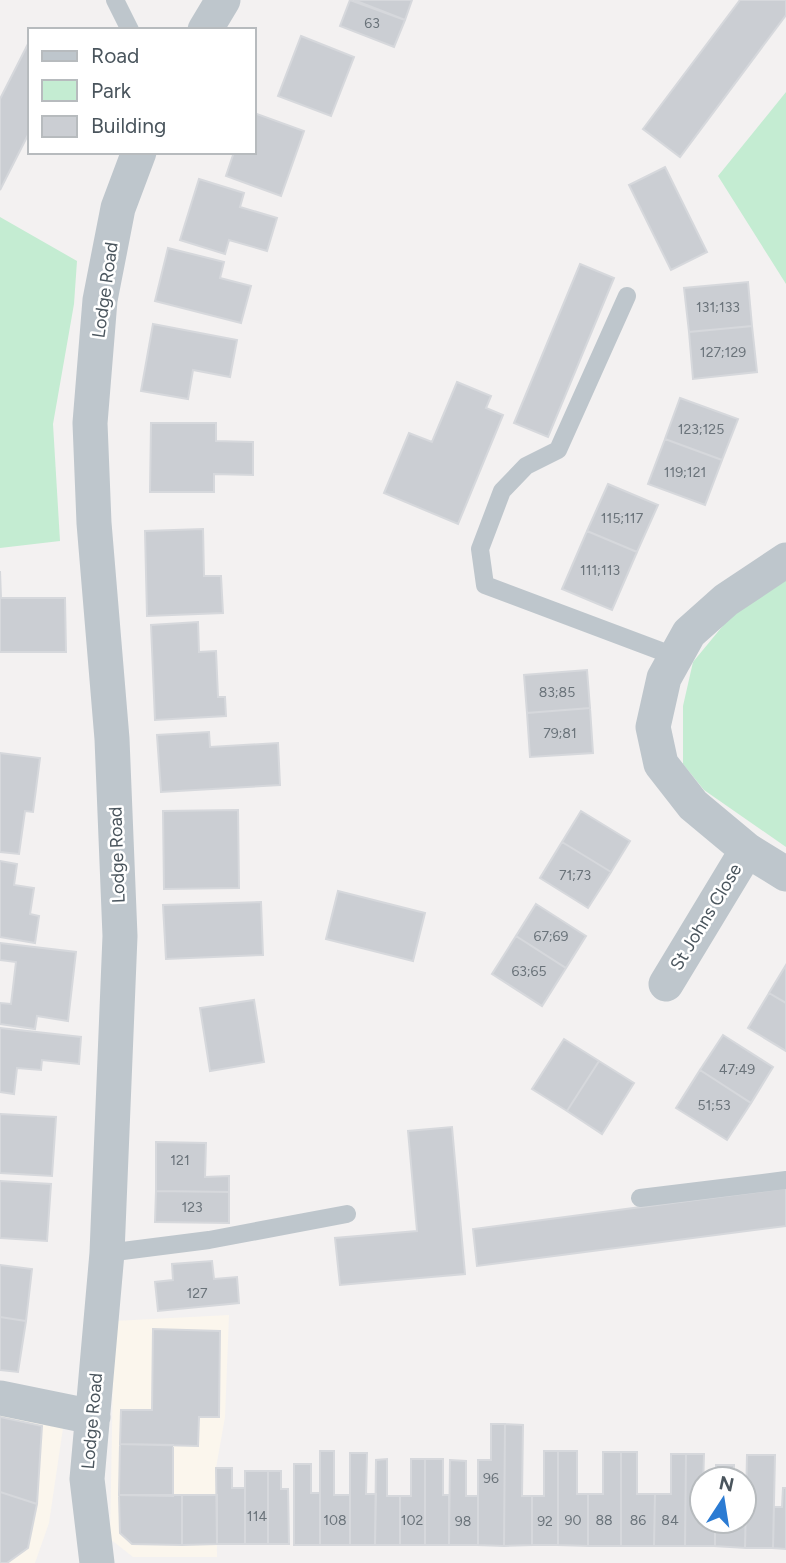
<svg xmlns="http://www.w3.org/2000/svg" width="786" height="1563" font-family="Figtree,sans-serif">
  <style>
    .commercial { fill: #fbf6ed }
    .green { fill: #c4ecd2 }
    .building { fill: #cbced3; stroke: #d6d8dc; stroke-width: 2 }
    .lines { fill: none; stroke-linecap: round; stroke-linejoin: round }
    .lane { stroke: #bec6cc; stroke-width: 18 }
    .street { stroke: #bec6cc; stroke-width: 35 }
    .labels { text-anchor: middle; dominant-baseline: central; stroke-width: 5; stroke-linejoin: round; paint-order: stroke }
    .number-label { font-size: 14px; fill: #6a737a }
    .street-label { font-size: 18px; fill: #4a555d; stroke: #fff }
  </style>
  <rect width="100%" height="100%" fill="#f3f1f1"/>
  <path class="commercial" d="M229 1315 225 1417 216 1468 217 1557H133L110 1539 114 1321Z
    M0 1412 63 1428 49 1523 35 1563H0Z"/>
  <path class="green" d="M786 92V284L718 176Z
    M0 217 77 261 74 304 53 424 60 541 0 548Z
    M786 577V847L704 790 683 764V706L693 662 740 605Z"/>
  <path class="building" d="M350 0 405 20 394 47 340 26Z
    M354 0H412L405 20Z
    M740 0H786V15L680 157 643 129Z
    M301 36 354 57 331 116 278 96Z
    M30 40V131L0 190V99Z
    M254 113 304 131 281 196 226 176 234 152H254Z
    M665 167 707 252 671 270 629 185Z
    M199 179 244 193 240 207 277 218 267 251 229 240 225 254 180 240Z
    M168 248 224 262 220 278 251 286 241 323 155 301Z
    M580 264 614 278 548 437 514 423Z
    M748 282 752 326 689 332 684 288Z
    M153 324 237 340 230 377 193 370 188 399 141 391Z
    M752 326 757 372 693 379 689 332Z
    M457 382 491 396 486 408 503 415 458 524 384 493 409 433 432 442Z
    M680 398 738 419 722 460 665 439Z
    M151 423H216V441L253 442V475L214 474V492H150Z
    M665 439 722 460 705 505 648 484Z
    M608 484 658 505 637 552 587 531Z
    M203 529 204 576H221L223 613 147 616 145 531Z
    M587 531 637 552 612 610 562 589Z
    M0 571 1 598H65L66 652H0Z
    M198 622 199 652 216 651 218 697H225L226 716 155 720 151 625Z
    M587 670 590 708 527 713 524 675Z
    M590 708 593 753 530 757 527 713Z
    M209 732 210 747 278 743 280 785 161 792 157 735Z
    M0 753 40 758 33 812 25 811 19 854 0 852Z
    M238 810 239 888 164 889 163 811Z
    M581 811 630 841 611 872 562 842Z
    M562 842 611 872 588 908 540 878Z
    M0 861 17 864 14 885 34 888 30 914 39 916 35 943 0 937Z
    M338 891 425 913 413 961 326 939Z
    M261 902 263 955 166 959 163 905Z
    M536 904 586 936 566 968 516 936Z
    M516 936 566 968 542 1006 492 974Z
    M0 943 76 952 68 1021 37 1016 35 1029 0 1024V1003L11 1004 16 962 0 960Z
    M786 965V1003L769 993Z
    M769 993 786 1003V1051L748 1028Z
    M254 1000 264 1062 210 1071 200 1008Z
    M0 1028 81 1037 79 1064 42 1060 41 1070 17 1068 14 1094 0 1092Z
    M723 1035 773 1067 751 1103 700 1070Z
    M564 1039 599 1061 567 1111 532 1089Z
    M599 1061 634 1083 602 1134 567 1111Z
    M700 1070 751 1103 727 1140 676 1108Z
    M0 1114 56 1117 52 1176 0 1173Z
    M452 1127 465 1274 340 1285 335 1238 417 1231 408 1131Z
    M156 1142 206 1143 205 1177 229 1176V1192L156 1191Z
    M0 1181 51 1184 47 1241 0 1238Z
    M786 1188V1226L477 1266 473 1229Z
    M156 1191 229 1192V1223L155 1222Z
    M212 1261 214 1279 237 1277 239 1303 158 1311 155 1282 173 1280 172 1264Z
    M0 1265 32 1269 26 1321 0 1317Z
    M0 1317 26 1321 18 1372 0 1370Z
    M153 1329 220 1331 219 1417H199L198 1446 120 1444 121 1410H152Z
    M0 1417 42 1426 37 1504 0 1492Z
    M491 1424H505L504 1546 478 1545V1460H491Z
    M505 1424 523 1425 522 1496H532V1545L504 1546Z
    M120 1444 173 1445V1496L119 1495Z
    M320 1451H334V1495H350V1545H320Z
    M544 1451H558V1545H532V1496H544Z
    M558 1451H577V1494H588V1546L558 1545Z
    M603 1452H621V1546H588V1494H603Z
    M621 1452H637V1494H655L654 1546H621Z
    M350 1453H367L366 1494H376L375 1545H350Z
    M671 1454H686L685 1546H654L655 1494H671Z
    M686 1454H704L702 1521H715V1546H685Z
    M747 1455H775L773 1548H745Z
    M387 1459V1496H400V1545H375L376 1460Z
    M411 1459H425V1545H400V1496H411Z
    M425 1459H443V1495H449V1545H425Z
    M450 1460 466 1461V1496H478V1545H449Z
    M294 1464H311V1493H320V1545H294Z
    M716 1465H734V1479H716Z
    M216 1468H232V1488H245V1544H217Z
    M245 1471H268V1544H245Z
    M268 1471H281V1489H288L289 1544H268Z
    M783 1488H786V1549L773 1548 774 1507H782Z
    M0 1492 37 1504 28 1548 7 1563H0Z
    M119 1495H182V1545L132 1544 120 1533Z
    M182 1495H217V1544L182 1545Z
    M744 1503H746L745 1548 715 1546V1521H744Z"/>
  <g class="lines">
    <path class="lane" d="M115 0 130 30
      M627 296 558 450 526 466 502 491 480 549 485 585 674 656
      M640 1198 786 1180
      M107 1253 209 1240 347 1214"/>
    <path class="street" d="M205 30 223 0
      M786 560 726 600 689 633 664 678 653 727 661 764 693 805 747 850 786 874
      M666 984 747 850
      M0 1398 93 1417
      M97 1563 87 1479 107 1253 120 936 112 739 94 523 90 423 100 300 118 208 139 152"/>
  </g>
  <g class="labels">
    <g class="number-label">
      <text x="372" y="23">63</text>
      <text x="718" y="307">131;133</text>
      <text x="723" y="352">127;129</text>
      <text x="701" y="429">123;125</text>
      <text x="685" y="472">119;121</text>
      <text x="622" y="518">115;117</text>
      <text x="600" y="570">111;113</text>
      <text x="557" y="692">83;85</text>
      <text x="560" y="733">79;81</text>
      <text x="575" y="875">71;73</text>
      <text x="551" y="936">67;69</text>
      <text x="529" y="971">63;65</text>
      <text x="737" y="1069">47;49</text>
      <text x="714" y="1105">51;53</text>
      <text x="180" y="1160">121</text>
      <text x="192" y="1207">123</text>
      <text x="197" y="1293">127</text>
      <text x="491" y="1478">96</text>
      <text x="257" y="1516">114</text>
      <text x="335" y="1520">108</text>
      <text x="412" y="1520">102</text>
      <text x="573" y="1520">90</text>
      <text x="604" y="1520">88</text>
      <text x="638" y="1520">86</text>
      <text x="670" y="1520">84</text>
      <text x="463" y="1521">98</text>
      <text x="545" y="1521">92</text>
    </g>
    <g class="street-label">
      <text transform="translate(105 290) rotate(-82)">Lodge Road</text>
      <text transform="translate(117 855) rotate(-92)">Lodge Road</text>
      <text transform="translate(706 917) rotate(-59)">St Johns Close</text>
      <text transform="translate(92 1421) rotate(-85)">Lodge Road</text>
    </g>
  </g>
  <rect x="28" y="28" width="228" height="126" fill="#ffffff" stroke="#b7bbbe" stroke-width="2"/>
  <rect x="42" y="51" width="35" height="10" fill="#bec6cc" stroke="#b7bbbe" stroke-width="2"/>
  <text x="91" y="63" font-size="21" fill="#4a555d">Road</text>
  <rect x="42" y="80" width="35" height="21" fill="#c4ecd2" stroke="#b7bbbe" stroke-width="2"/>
  <text x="91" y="98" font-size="21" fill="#4a555d">Park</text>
  <rect x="42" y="116" width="35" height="21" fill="#cbced3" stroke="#b7bbbe" stroke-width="2"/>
  <text x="91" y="133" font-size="21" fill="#4a555d">Building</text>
  <g transform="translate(723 1500) rotate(12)"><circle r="33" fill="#ffffff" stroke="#b7bbbe" stroke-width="2"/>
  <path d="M0-5L12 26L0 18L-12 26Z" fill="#2b7bd3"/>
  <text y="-10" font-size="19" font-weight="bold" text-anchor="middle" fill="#4a555d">N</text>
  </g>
</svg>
